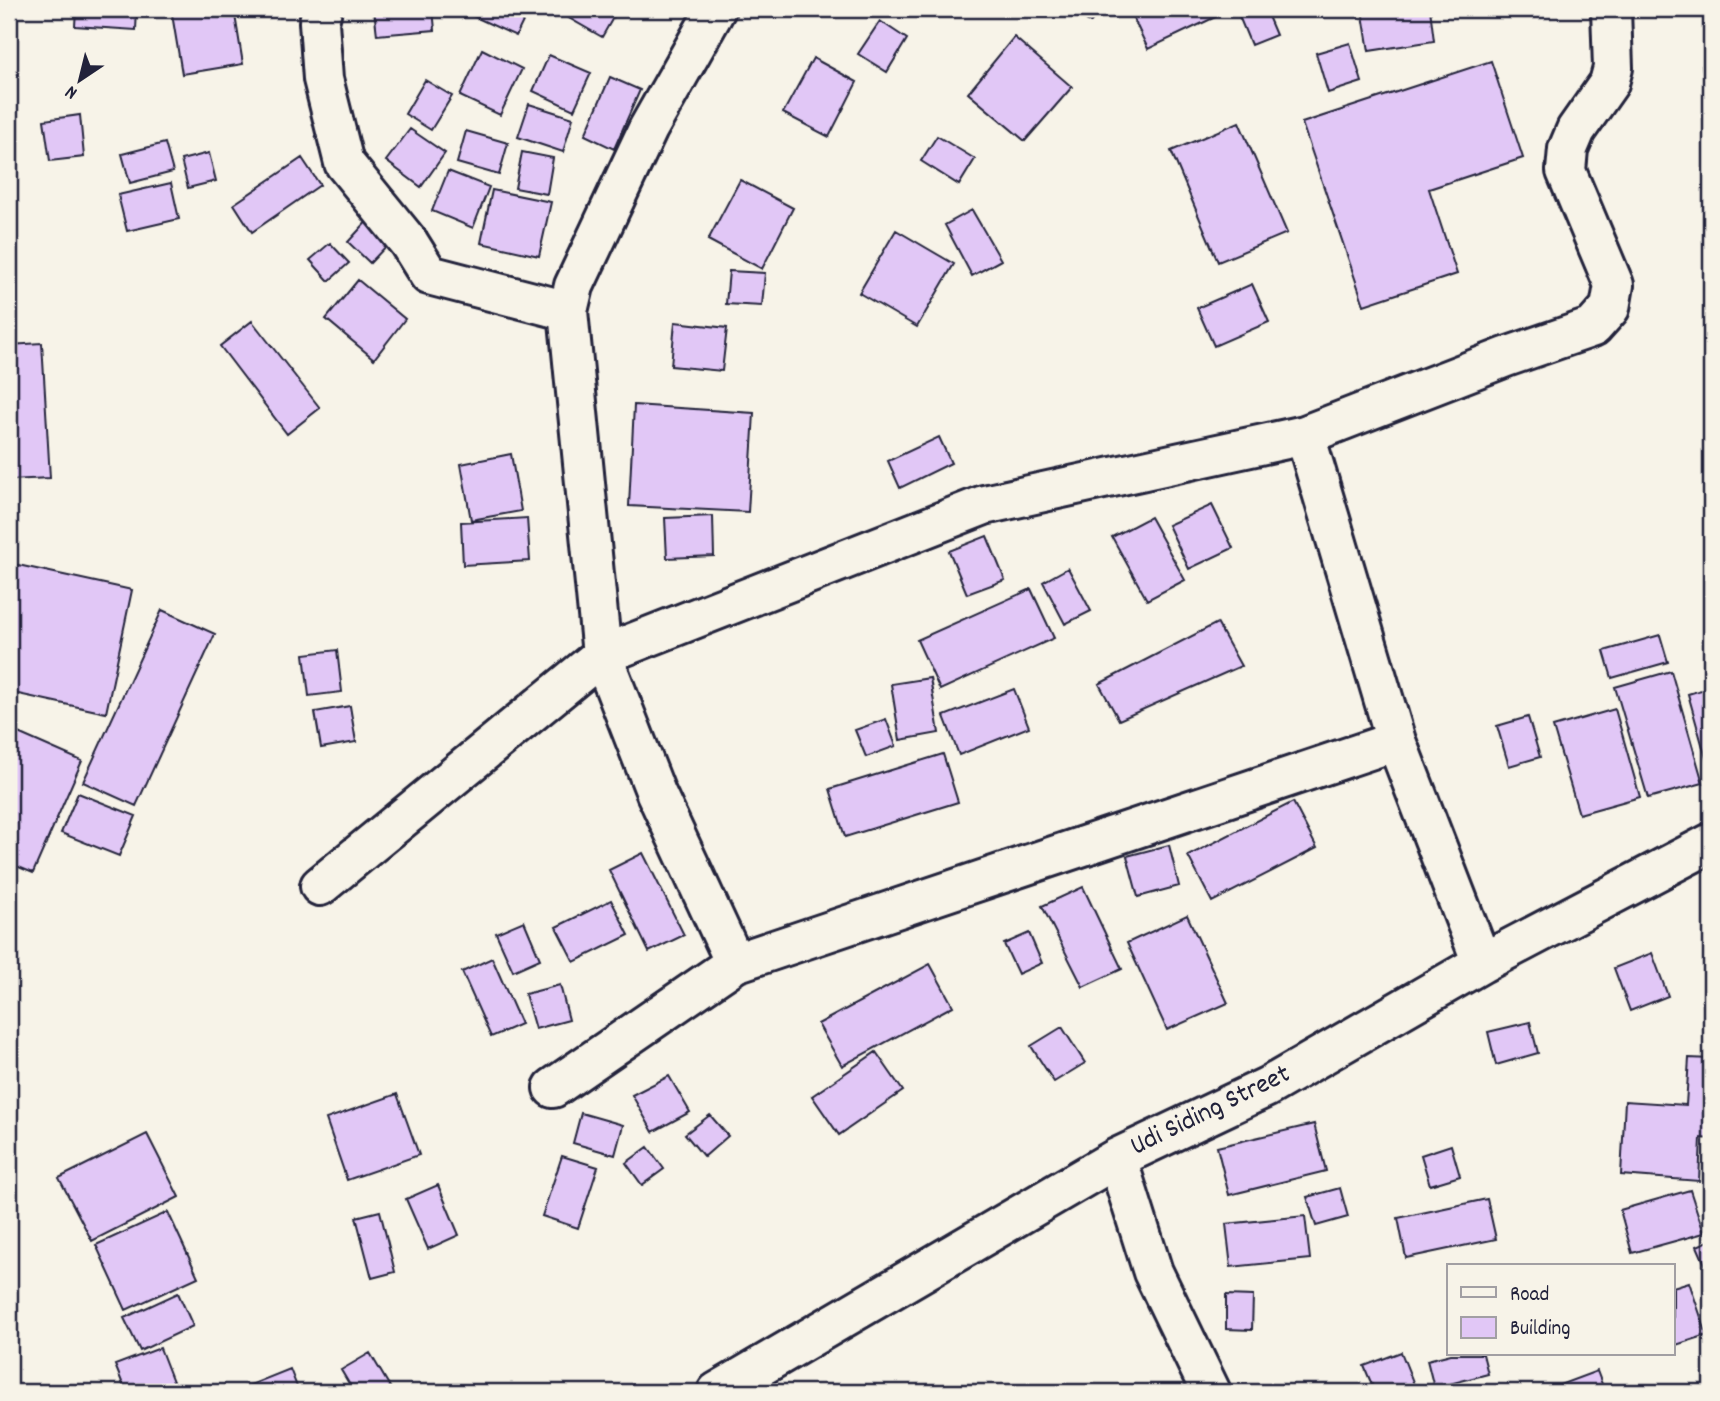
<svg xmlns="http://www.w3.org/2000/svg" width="1720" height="1401" font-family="Dekko,sans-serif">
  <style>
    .building { fill: #e1c7f6; stroke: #22223b; stroke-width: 2 }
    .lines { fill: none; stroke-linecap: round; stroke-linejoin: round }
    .minor-casing { stroke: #22223b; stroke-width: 44 }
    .minor { stroke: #f7f3e8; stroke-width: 38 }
    .labels { text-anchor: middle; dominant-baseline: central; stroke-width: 6; stroke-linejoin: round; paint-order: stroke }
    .street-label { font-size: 28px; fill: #22223b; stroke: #f7f3e8 }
  </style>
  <rect width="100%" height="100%" fill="#f7f3e8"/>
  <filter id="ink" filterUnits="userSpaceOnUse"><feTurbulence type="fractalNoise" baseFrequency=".0143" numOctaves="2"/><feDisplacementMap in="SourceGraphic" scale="14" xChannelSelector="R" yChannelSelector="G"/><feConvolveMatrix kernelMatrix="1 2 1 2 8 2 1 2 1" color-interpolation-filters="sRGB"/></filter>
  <g filter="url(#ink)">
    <path class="building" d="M76 9H137L136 30 75 26Z
      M206 9H234L243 64 182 74 172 14Z
      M374 9H433L435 30 377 35Z
      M477 9H529L516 36 473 16Z
      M574 9H618L602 37 569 18Z
      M1072 9H1102L1090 23Z
      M1129 9H1230V10L1148 49Z
      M1236 9H1265L1276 35 1251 45Z
      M1362 9H1430L1434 41 1369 51Z
      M880 21 907 39 887 72 858 54Z
      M1014 37 1072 87 1025 141 968 93Z
      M1350 43 1362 82 1328 93 1316 53Z
      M482 49 522 69 500 115 460 96Z
      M549 55 591 73 574 110 533 91Z
      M813 58 857 82 829 137 783 113Z
      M1491 61 1523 158 1429 189 1457 274 1364 305 1302 123Z
      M1711 64V113H1710L1702 66Z
      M610 77 640 90 614 149 585 135Z
      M425 80 452 96 431 130 405 114Z
      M529 104 573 118 563 152 518 137Z
      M80 115 84 157 50 161 44 120Z
      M1239 122 1287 233 1218 262 1171 151Z
      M410 129 445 153 421 187 386 161Z
      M466 131 508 143 499 175 457 163Z
      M937 136 975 159 959 185 921 161Z
      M165 143 173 172 130 183 122 154Z
      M522 152 553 158 547 194 515 188Z
      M209 153 216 181 188 188 181 160Z
      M302 158 320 185 252 232 234 204Z
      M448 171 489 187 473 228 432 211Z
      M740 180 793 208 762 269 708 240Z
      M171 183 179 219 127 231 118 195Z
      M492 190 551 202 539 256 481 243Z
      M972 210 1001 260 972 276 945 225Z
      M370 218 393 239 370 263 348 242Z
      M896 230 954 264 917 327 859 293Z
      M330 243 349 263 329 281 310 260Z
      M729 271 765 273 762 306 726 304Z
      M358 280 405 319 374 359 326 319Z
      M1252 284 1269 322 1214 346 1197 308Z
      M252 321 320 408 287 434 220 346Z
      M675 322 727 328 722 371 671 366Z
      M42 343 50 478 9 480V345Z
      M634 405 754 413 748 512 629 506Z
      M939 437 951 463 900 488 888 461Z
      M511 454 521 511 471 520 461 464Z
      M1212 505 1233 548 1189 569 1168 525Z
      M713 516 714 556 667 558 665 518Z
      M1150 517 1185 580 1147 600 1112 537Z
      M527 518 530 561 463 565 461 522Z
      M987 536 1005 580 967 594 949 551Z
      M9 563 132 590 106 713 9 692Z
      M1068 568 1091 611 1065 624 1043 582Z
      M1031 589 1054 638 940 690 917 640Z
      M162 610 215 634 136 806 83 782Z
      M1217 623 1241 666 1119 720 1099 684Z
      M1660 635 1668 662 1612 678 1604 651Z
      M337 650 342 692 309 696 304 654Z
      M1671 671 1703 783 1648 798 1615 687Z
      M930 678 939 733 900 740 891 684Z
      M1711 687V776L1688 694Z
      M1014 689 1029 727 959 755 944 716Z
      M350 706 356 742 321 748 315 712Z
      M1615 709 1640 797 1579 814 1553 727Z
      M1528 717 1540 757 1509 766 1497 726Z
      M886 719 896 746 866 757 855 730Z
      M9 729 82 761 33 873 9 863Z
      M943 754 958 802 845 837 830 789Z
      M78 793 136 816 119 856 61 833Z
      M1293 802 1317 848 1212 902 1188 856Z
      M1169 845 1179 886 1138 897 1127 856Z
      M643 853 684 935 649 952 609 870Z
      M1083 887 1122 969 1083 987 1042 906Z
      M611 900 629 935 574 962 556 927Z
      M1187 915 1228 1003 1167 1030 1127 943Z
      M524 921 540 959 513 971 496 933Z
      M1029 933 1042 963 1018 974 1004 944Z
      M1652 953 1668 996 1630 1011 1614 968Z
      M492 958 521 1024 491 1037 462 972Z
      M930 964 953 1006 842 1066 818 1024Z
      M560 985 569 1020 535 1029 525 994Z
      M1530 1022 1538 1053 1496 1065 1488 1032Z
      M1062 1027 1085 1063 1054 1082 1031 1046Z
      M876 1052 903 1091 839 1135 812 1096Z
      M1689 1058 1711 1059V1139L1701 1138 1699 1181 1621 1175 1625 1101 1686 1105Z
      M669 1076 690 1112 653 1132 632 1095Z
      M397 1094 419 1155 347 1180 326 1119Z
      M581 1113 623 1125 615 1155 573 1143Z
      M710 1115 728 1136 704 1157 685 1134Z
      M1314 1124 1326 1171 1229 1195 1217 1147Z
      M147 1134 179 1197 92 1241 59 1178Z
      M1451 1145 1460 1176 1430 1185 1421 1155Z
      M648 1147 664 1169 642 1185 626 1163Z
      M562 1156 598 1167 578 1228 542 1216Z
      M438 1185 459 1235 428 1249 406 1199Z
      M1340 1188 1348 1217 1316 1226 1307 1197Z
      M1690 1190 1704 1233 1632 1253 1620 1210Z
      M1487 1199 1496 1239 1406 1258 1398 1218Z
      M380 1211 395 1272 372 1278 356 1217Z
      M168 1212 198 1277 126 1310 96 1245Z
      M1305 1216 1310 1259 1231 1267 1226 1224Z
      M1711 1240V1278L1697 1246Z
      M1689 1282 1707 1335 1673 1346V1287Z
      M178 1293 193 1326 140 1351 124 1318Z
      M1226 1295 1253 1296 1252 1330 1226 1329Z
      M160 1348 177 1392H126L115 1365Z
      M1401 1352 1417 1392H1375L1364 1366Z
      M370 1353 393 1392H354L341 1370Z
      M1451 1354H1483L1488 1374 1434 1388 1427 1360Z
      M290 1369 299 1392H233Z
      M1597 1371 1605 1392H1556L1554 1387Z"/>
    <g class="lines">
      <g class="minor-casing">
        <path id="minor" d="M322 9 319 22 323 79 344 163 409 243 429 275 568 311
          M716 9 648 129 574 286 568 311 602 655 656 793 735 963
          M1305 435 1396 741 1482 963
          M320 886 602 655 984 505 1305 435 1506 357 1593 327 1610 308 1614 285 1566 171 1568 149 1576 130 1609 83 1613 68 1611 9
          M553 1088 735 963 1396 741
          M1117 1158 1153 1272 1211 1392
          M717 1392 1117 1158 1267 1087 1482 963 1711 843"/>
      </g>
      <use href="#minor" class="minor"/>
    </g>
  </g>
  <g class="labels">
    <g class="street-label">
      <text transform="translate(1211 1112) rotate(-26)">Udi Siding Street</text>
    </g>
  </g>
  <rect width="1720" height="1401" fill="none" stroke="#f7f3e8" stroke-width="35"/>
  <rect x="18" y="18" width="1685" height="1366" fill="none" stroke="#22223b" stroke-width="2.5" filter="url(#ink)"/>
  <rect x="1447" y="1264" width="228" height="91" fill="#f7f3e8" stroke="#a29fa3" stroke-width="2"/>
  <rect x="1461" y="1287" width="35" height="10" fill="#f7f3e8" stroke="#a29fa3" stroke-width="2"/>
  <text x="1510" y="1300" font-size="21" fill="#22223b">Road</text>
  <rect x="1461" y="1317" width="35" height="21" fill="#e1c7f6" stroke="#a29fa3" stroke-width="2"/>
  <text x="1510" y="1334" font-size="21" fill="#22223b">Building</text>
  <g transform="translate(80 80) rotate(215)" stroke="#f7f3e8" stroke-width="5" paint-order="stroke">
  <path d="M0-5L12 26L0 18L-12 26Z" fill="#22223b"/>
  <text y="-10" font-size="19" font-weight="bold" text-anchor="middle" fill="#22223b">N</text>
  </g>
</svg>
